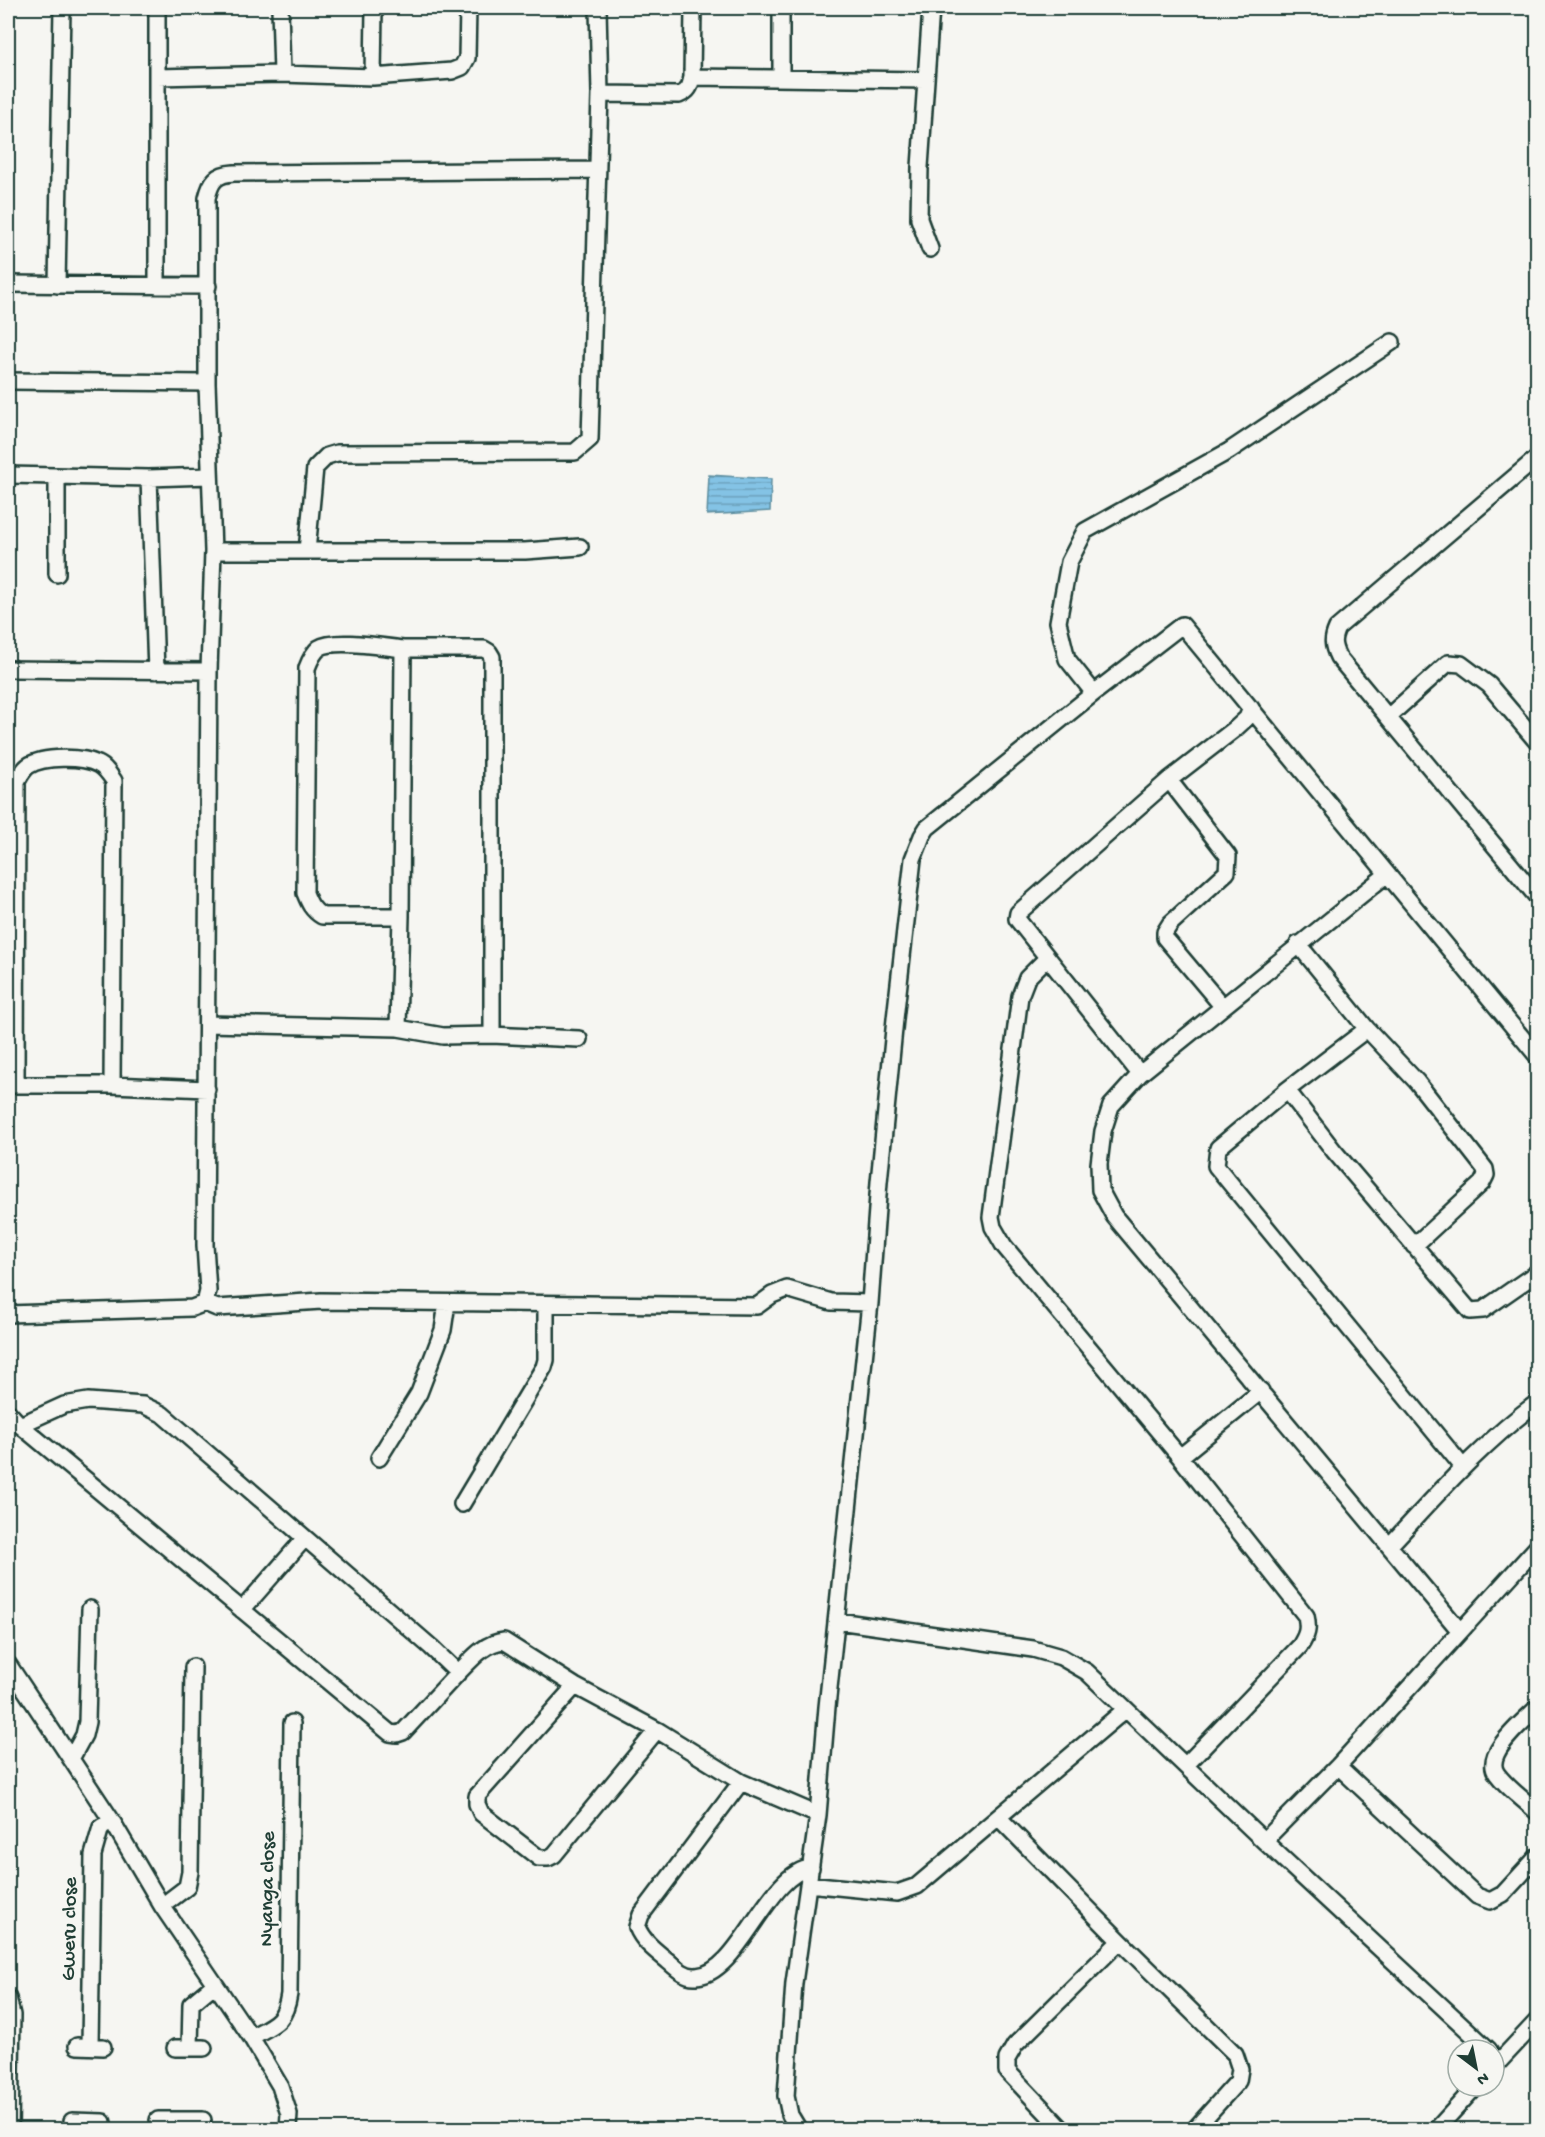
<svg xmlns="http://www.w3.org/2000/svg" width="1545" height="2137" font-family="'Gochi Hand',sans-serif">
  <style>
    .water { fill: url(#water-rules); stroke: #5c8d9e; stroke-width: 1.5 }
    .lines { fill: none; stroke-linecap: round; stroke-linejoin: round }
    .minor-casing { stroke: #1f3d34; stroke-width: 20 }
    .minor { stroke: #f6f6f2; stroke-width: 15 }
    .labels { text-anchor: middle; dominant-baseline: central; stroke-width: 6; stroke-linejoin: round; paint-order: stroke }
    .street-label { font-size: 21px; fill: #1f3d34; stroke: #f6f6f2 }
  </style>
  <defs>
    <pattern id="water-rules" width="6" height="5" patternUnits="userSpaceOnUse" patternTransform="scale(1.5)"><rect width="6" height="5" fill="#84c3e5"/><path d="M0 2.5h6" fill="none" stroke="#6ba0ba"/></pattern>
  </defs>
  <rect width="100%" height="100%" fill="#f6f6f2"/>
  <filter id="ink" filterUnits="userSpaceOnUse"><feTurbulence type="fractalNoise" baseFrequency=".0167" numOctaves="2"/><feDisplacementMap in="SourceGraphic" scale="12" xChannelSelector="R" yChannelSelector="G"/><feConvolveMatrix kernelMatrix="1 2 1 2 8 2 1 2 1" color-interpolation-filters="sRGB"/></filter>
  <g filter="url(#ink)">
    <path class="water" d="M709 475 771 479 770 511 707 515Z"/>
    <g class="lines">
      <g class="minor-casing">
        <path id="minor" d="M280 8 282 74
          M598 8 600 94 679 95C689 91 690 87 692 77
          M693 8 692 77 925 80
          M157 77 282 74 373 77 452 71 462 67 467 58 468 8
          M373 77 374 8
          M781 77V8
          M930 249 919 219 920 167 931 8
          M8 284 208 286
          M57 285 62 8
          M157 286V8
          M8 381 207 383
          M1538 457 1337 628C1332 639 1332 645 1338 657L1538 898
          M8 475 149 478 209 476
          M57 476V574
          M149 478 156 671
          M213 551H525L580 547
          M307 551 315 468 327 456 337 453 575 452 590 439 600 94
          M403 649H484L489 652 492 657V1035
          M8 669 209 671
          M1094 693 1067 659 1058 622 1069 562 1085 531 1229 451 1392 342
          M1388 717 1448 663 1461 664 1489 685 1538 743
          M1169 780 1228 856 1227 872 1170 924 1165 932V938L1223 1007
          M1386 875 1140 1074 1111 1106 1103 1131 1099 1164 1100 1190 1114 1216 1460 1631
          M1298 944 1367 1029 1417 1082 1485 1169 1486 1175 1482 1183 1414 1246
          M1047 958 1027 978 1020 996 991 1217 993 1227 1004 1246 1180 1457 1306 1616C1309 1629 1307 1635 1300 1646L1186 1765
          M207 1024 398 1028 401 916 403 649C384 647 334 638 319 648 313 653 310 660 307 668L305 893C309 903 312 910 322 916H401
          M398 1028 443 1036 492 1035 579 1039
          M1140 1074 1017 919 1018 913 1169 780 1235 729 1247 718 1251 708
          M8 1085H112L207 1089
          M16 1085 17 781C20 776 23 770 28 766 43 756 82 756 98 764 105 767 110 775 114 781L112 1085
          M1287 1090 1367 1029
          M205 1303 217 1308 321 1301 757 1306 772 1295 787 1289 831 1302 870 1303
          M8 1314 192 1308 205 1303 208 1291 205 1245 209 671 213 551 207 383V198C211 181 216 174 234 173L598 170
          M8 1412 20 1425 390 1733 397 1734 403 1732 458 1673
          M20 1425 64 1405 88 1401 143 1405 162 1414 431 1647 458 1673C472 1659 484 1643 504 1641L575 1686 657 1730 741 1782 818 1815
          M1180 1457 1261 1391
          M379 1458 419 1393 443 1330 447 1303
          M1463 1467 1216 1166 1218 1148 1287 1090 1334 1151 1470 1311 1483 1310 1538 1272
          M462 1504 544 1367 546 1360V1304
          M1390 1545C1437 1495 1482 1443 1538 1402
          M242 1610 305 1538
          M838 1621 1033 1649 1061 1657 1087 1672 1264 1841 1489 2050
          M8 1664 112 1821 162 1906 251 2037 280 2086 289 2114 288 2130
          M575 1686 477 1796V1804L481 1813 539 1858H548L554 1855 657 1730
          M1538 1707C1524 1721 1482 1754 1497 1774 1508 1789 1525 1800 1538 1813
          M71 1759 84 1735 87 1722 90 1609
          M1338 1766 1477 1896 1490 1901 1503 1894 1538 1856
          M741 1782 641 1915 637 1927C643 1942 656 1951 668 1961 676 1968 685 1977 696 1976 739 1975 768 1872 811 1868
          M999 1818 1120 1941 1235 2054 1240 2069 1238 2081 1194 2130
          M1264 1841 1338 1766 1538 1546
          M808 1884 897 1893 917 1886 1126 1709
          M162 1906 187 1887 190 1872 193 1667
          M8 1998 12 2015 10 2130
          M251 2037C275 2024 285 2022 289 1994L292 1723
          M90 2045 93 1855 101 1827 112 1821
          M77 2046 103 2047
          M175 2048H204
          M190 2048 191 2004 215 1984
          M1494 2067 1538 2020
          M158 2120H203
          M72 2121 103 2122
          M799 2130 790 2115 786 2096 794 1983 818 1815 827 1707 870 1303 879 1182 895 1019 913 859 922 836 927 828 1094 693 1182 625 1538 1057
          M1063 2130 1007 2071V2059L1015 2045 1120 1941
          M1436 2130 1476 2086"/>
      </g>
      <use href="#minor" class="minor"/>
    </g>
  </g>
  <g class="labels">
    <g class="street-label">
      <text transform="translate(269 1889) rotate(-89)">Nyanga close</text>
      <text transform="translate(71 1929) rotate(-89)">Gweru close</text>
    </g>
  </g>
  <rect width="1545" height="2137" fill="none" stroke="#f6f6f2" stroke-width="30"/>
  <rect x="15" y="15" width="1515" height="2107" fill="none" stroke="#1f3d34" stroke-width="2" filter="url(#ink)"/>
  <g transform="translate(1476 2068) rotate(148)"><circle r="28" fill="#f6f6f2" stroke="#a0aca6" stroke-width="1.5"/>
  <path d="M0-4.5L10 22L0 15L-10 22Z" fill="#1f3d34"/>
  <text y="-9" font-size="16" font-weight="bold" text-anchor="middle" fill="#1f3d34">N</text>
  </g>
</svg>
